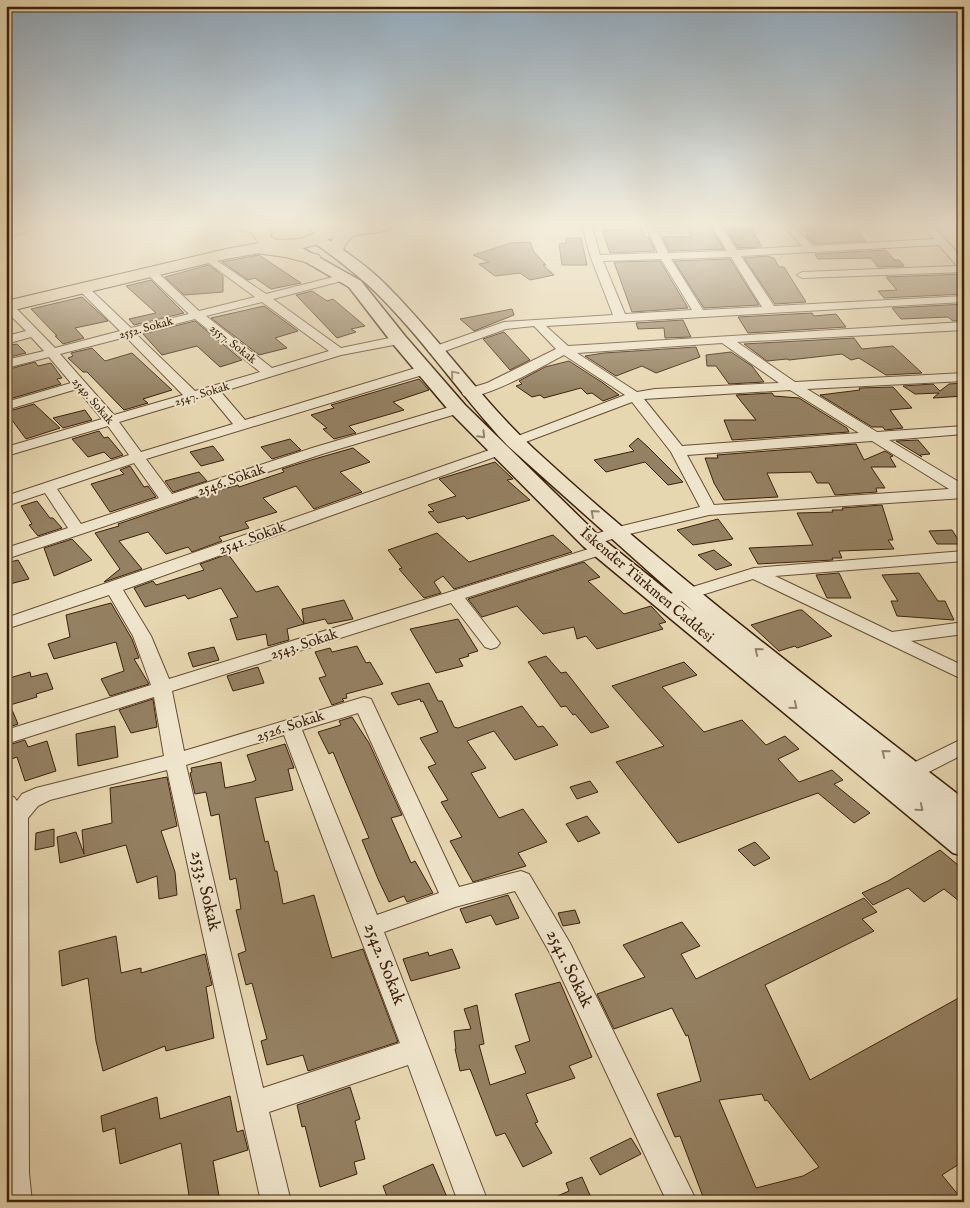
<svg xmlns="http://www.w3.org/2000/svg" width="970" height="1208" font-family="'IM FELL English',serif">
  <style>
    .building { fill: #948062; stroke: #3b210c; fill-rule: evenodd }
    .lines { fill: none; stroke-linecap: round; stroke-linejoin: round }
    .minor-casing { stroke: #664e35; stroke-width: 2 }
    .secondary-casing { stroke: #3b210c; stroke-width: 3 }
    .primary-casing { stroke: #3b210c; stroke-width: 2 }
    .trunk-casing { stroke: #3b210c; stroke-width: 2 }
    .minor { fill: #efe5cc; fill-rule: evenodd }
    .secondary { fill: #efe5cc; fill-rule: evenodd }
    .primary { fill: #e7d7b1; fill-rule: evenodd }
    .trunk { fill: #e7d7b1; fill-rule: evenodd }
    .oneway { stroke: #95836c }
    .labels { text-anchor: middle; dominant-baseline: central; stroke-width: 4; stroke-linejoin: round; paint-order: stroke }
    .far-street-label { font-size: 12px; fill: #3b210c; stroke: #efe5cc }
    .street-label { font-size: 15px; fill: #3b210c; stroke: #efe5cc }
    .near-street-label { font-size: 18px; fill: #3b210c; stroke: #efe5cc }
  </style>
  <rect width="100%" height="100%" fill="#e7d7b1"/>
  <filter id="stains"><feTurbulence type="fractalNoise" baseFrequency=".004" numOctaves="4"/><feColorMatrix values="0 0 0 0 .2 0 0 0 0 .09 0 0 0 0 .02 0 0 0 .5 -.17"/></filter>
  <radialGradient id="worn" r=".72"><stop offset=".6" stop-color="#630" stop-opacity="0"/><stop offset="1" stop-color="#630" stop-opacity=".3"/></radialGradient>
  <path class="building" d="M627 226H641L645 237H649L655 251 610 253 602 230H628Z
    M686 226H710L724 249 669 251 663 237H691Z
    M724 226H750L762 247 738 248Z
    M801 226H853L866 241 814 244 806 236H808Z
    M566 238H581L587 265H562L559 244 566 243Z
    M530 242 534 252 546 265H543L554 275 530 280 520 273 495 276 479 264 489 262 473 255 511 243Z
    M886 250 894 260H899L904 266 878 267 871 258 818 259 815 254Z
    M259 255 301 283 271 289 255 278 248 280 222 262Z
    M767 256 774 258 779 267H784L806 302 775 304 744 258Z
    M730 259 759 305 704 308 674 261Z
    M660 261 688 308 632 312 614 262Z
    M209 265 223 276V292L184 295 165 277Z
    M964 274V294L884 298 878 291 897 290 886 277Z
    M151 280 184 313 134 325 129 319 156 313 126 286Z
    M312 291 327 301 333 299 365 326 351 329 356 332 337 338 296 295Z
    M82 297 108 321 75 328 84 338 63 344 55 336H57L31 309Z
    M964 304V320L953 321 948 317 901 319 892 308Z
    M264 306 298 331 275 338 287 348 259 355 211 318Z
    M512 309 514 315 474 331 460 319Z
    M812 313 814 316 836 314 846 327 748 333 738 317Z
    M683 320 691 337 665 338 664 328 638 329 636 323Z
    M195 321 242 360 220 367 197 346 162 355 143 334Z
    M504 332 530 360 510 370 483 339Z
    M854 338 862 349 893 346 922 373 886 375 859 358 851 360 842 354 789 360 787 359 767 361 744 344Z
    M17 344 26 353 6 358V346Z
    M696 347 700 357 656 373 642 366 616 376 585 356 604 353Z
    M92 348 105 361 132 353 172 390 143 399 148 403 124 410 87 372H83L68 358 73 356 71 353Z
    M731 352 752 366 764 382 729 384 716 366H707L706 355Z
    M569 361 603 383 619 395 603 401 592 393 587 394 581 388 544 398 540 395 532 397 516 386 522 384 519 381 545 367Z
    M35 362 38 366 51 363 62 378 57 379 61 384 6 400V370Z
    M419 379 429 390 393 402 404 410 349 426 356 433 334 439 323 429 327 428 311 415 334 408 331 405Z
    M964 383V396L933 398 939 393 915 394 903 386 933 384 940 391 949 384Z
    M893 387 912 408 890 410 903 428 885 430 883 427H872L820 395 860 390 859 388Z
    M772 393 774 396 799 398 847 428 849 432 732 440 724 420H756L736 395Z
    M34 404 60 428 26 439 6 412Z
    M85 410 92 420 63 428 53 418Z
    M99 431 104 438 108 437 123 455 111 459 104 452 88 457 72 439Z
    M638 438 648 447 683 482 668 485 645 462 606 472 594 460 634 451 629 446Z
    M290 439 301 450 272 459 261 447Z
    M918 440 930 454 920 455 922 457 896 441Z
    M856 444 864 460 885 451 893 456 890 457 896 467H871L885 488H876L877 492 835 495 829 483H817L811 472 767 473 778 497 724 500 714 483 705 458H718L717 455Z
    M213 446 224 460 201 466 190 452Z
    M353 448 370 462 340 472 362 492 314 509 296 486 263 498 277 512 245 522 249 528 219 537 222 541 192 552 188 547 166 554 148 532 119 541 142 569 104 582 120 569 95 533 119 526 118 524 216 491 238 485 239 487 284 472 282 469 311 460Z
    M495 462 513 479 507 480 530 500 467 519 464 516 438 523 428 512 434 511 428 505 456 496 439 479Z
    M130 466 144 487 148 486 156 497 110 512 91 484 124 474 120 470Z
    M199 472 207 481 173 492 165 481Z
    M37 501 50 518H53L62 528 38 536 29 525 32 524 21 506Z
    M882 505 893 540H888L894 549 839 551 842 558H832L833 560 758 564 749 548 813 545 797 513 833 512 832 510H843L842 508Z
    M718 519 733 539 693 545 677 530Z
    M952 530 961 544H937L929 531Z
    M437 533 469 562 553 535 572 552 454 589 443 576 434 582 441 593 424 598 399 569 402 568 388 550Z
    M72 539 92 560 54 576 44 548Z
    M714 550 732 565 716 570 698 555Z
    M228 554 256 592 278 586 304 624 287 629 289 640 268 646 266 634 237 640 230 619 238 617 221 588 188 599 185 595 145 607 134 588 153 581 156 585 204 570 200 564Z
    M18 560 29 579 6 585V563Z
    M584 562 600 577 588 581 624 614 651 606 666 622 659 624 663 629 597 649 586 636 577 639 574 627 543 634 517 606 482 617 468 599Z
    M839 573 851 598H827L816 575Z
    M919 573 938 601H945L954 620 897 616 891 601H898L882 575Z
    M344 600 353 619 328 624 325 619 304 624 302 609Z
    M111 603 132 639 139 658 134 659 149 684 110 696 101 679 124 671 116 642 54 659 48 644 70 637 66 615Z
    M799 610H802L832 636 797 648 795 646 779 651 751 625Z
    M458 619 478 651 468 654 469 656 459 659 463 666 436 673 410 629Z
    M357 646 366 663 370 662 383 684 346 694 347 698 342 699 344 701 332 705 319 678 326 676 315 652 330 648 332 652Z
    M214 647 219 660 193 667 188 653Z
    M546 656 561 673 566 672 609 727 591 733 575 714 573 715 566 706 561 707 528 662Z
    M684 662 697 675 662 687 704 732 742 720 766 745 785 736 799 749 778 759 799 782 832 770 843 780 834 784 870 813 854 823 818 793 678 843 616 762 664 746 612 686Z
    M258 667 264 683 233 691 227 676Z
    M30 672 31 677 47 673 53 689 36 694 37 697 10 705 18 724 6 728V679Z
    M429 683 438 701H442L454 727 458 728 522 706 538 727 543 726 558 745 515 760 494 731 467 741 486 768 471 773 499 818 523 809 547 842 518 853 526 866 473 882 450 841 462 837 441 802 448 800 428 767 436 764 420 738 438 732 423 701 421 702 420 699 398 705 391 693Z
    M153 699 157 727 131 733 119 710Z
    M352 717 369 743 402 815 391 818 411 863 415 861 433 893 407 902 404 896 389 902 378 879 362 840 369 838 333 752 329 754 318 732 341 725 339 721Z
    M115 726 118 757 78 766 76 734Z
    M25 740 28 747 47 741 56 771 25 781 17 757 6 761V746Z
    M285 744 294 768 288 769 293 790 255 798 265 842 268 841 275 871H277L283 904 314 895 332 958 363 949 398 1042 308 1071 303 1055 267 1065 261 1041 267 1039 252 983 246 985 238 954 246 951 236 910 241 909 236 878 230 880 219 814 211 816 206 792 195 794 190 773 192 772 191 768 221 762 225 788 252 782 256 780 247 755Z
    M167 777 177 826 161 831 175 872 177 895 159 899 157 876 137 883 126 845 60 863 57 837 76 832 84 854 82 830 112 823 110 788Z
    M590 781 598 792 577 799 570 787Z
    M587 816 600 833 578 842 566 824Z
    M54 829V846L35 850 36 833Z
    M755 842 770 858 754 866 738 850Z
    M940 850 964 870V905L944 889 924 902 908 888 873 905 862 893 888 881Z
    M508 895 519 918 496 925 491 915 466 923 460 909Z
    M864 898 877 912 862 919 874 931 765 985 810 1080 964 995V1161L942 1175 964 1202H705L680 1136 675 1137 657 1094 701 1081 688 1035 686 1036 672 1008 614 1029 597 994 645 977 623 945 682 922 700 946 681 954 696 979ZM762 1094 765 1101 767 1100 819 1167 803 1176 756 1188 719 1100Z
    M575 910 580 923 563 926 558 913Z
    M116 936 121 973 141 968V973L205 954 212 985 206 987 214 1038 166 1051 165 1046 103 1071 96 1041 88 978 62 986 59 951Z
    M452 949 460 968 411 981 403 959 428 952 429 956Z
    M560 982 592 1057 569 1066 575 1078 526 1094 538 1122 535 1123 552 1153 523 1167 505 1133 496 1136 470 1069 460 1071 455 1049H456L454 1031 471 1029 464 1009 477 1005 484 1044 479 1045 490 1085 526 1073 515 1046 530 1041 515 994Z
    M350 1087 360 1119 355 1121 365 1159 354 1162 357 1174 320 1187 305 1126 302 1127 297 1105Z
    M230 1096 237 1132 243 1130 248 1150 213 1161 220 1202H190L181 1143 120 1164 115 1128 103 1132 101 1116 157 1097 160 1119Z
    M631 1138 641 1154 600 1175 590 1158Z
    M433 1164 449 1202H389L383 1186Z
    M582 1177 593 1202H544L569 1191 566 1183Z"/>
  <g class="lines">
    <g class="minor-casing">
      <path id="minor" d="M25 226H39L6 239V232Z
        M582 226H592L600 255 658 253 646 226H656L668 253 727 251 712 226H722L737 250 802 246 784 226H794L813 246 934 239 923 226H933L964 260V272L802 278 797 275 802 272 957 266 939 245 741 256 774 306 964 296V302L546 326 568 346 964 322V330L737 342 795 382 964 373V381L807 389 877 432 964 426V434L889 440 964 485V498L709 515 621 536 591 546 585 544 583 541 585 538 610 529 700 507 671 452 632 402 515 446 510 445 508 442 510 439 625 395 564 355C544 365 484 401 464 396L462 393 464 390 487 383 556 349 534 326 506 329 434 355 428 351 430 348 504 322 613 315 591 258ZM731 257 762 307 703 310 671 259ZM661 259 692 310 625 314 603 261ZM722 343 779 383 655 389 637 392 577 353ZM790 390 859 433 682 446 644 399ZM872 441 949 489 714 505 687 455Z
        M210 256 266 294 345 274 349 275 350 277 349 279 273 299 341 348 399 336 405 340 399 344 341 355 221 392 245 420 419 367 424 366 430 370 429 373 146 459 172 494 312 448 453 406H463L465 409 463 412 322 454 6 559V548L68 528 45 493 6 506V496L129 455 108 426 6 456V447L102 419 77 389 6 410V402L71 383 49 357 6 368V360L44 351 31 337 6 344V336L26 331 6 311V304L13 305 55 348 120 331 78 289 80 287H88L131 328 189 314 148 275 147 273 148 271H156L199 311 255 297 206 261 205 259ZM262 302 329 351 272 368 206 316ZM195 319 260 372 195 391 136 334ZM126 337 183 395 114 415 60 354ZM209 395 233 424 141 452 119 422ZM134 463 159 498 81 524 57 489Z
        M498 447 503 448 505 451 503 454 123 590 151 636 169 679 595 547H607L609 550 607 553 465 598 497 639 500 643 497 647 491 649 485 647 451 603 172 691 184 751 364 697 371 699 459 887 521 871 529 874 570 943 697 1202H667L551 955 515 891 455 907 384 932 488 1202H458L408 1065 269 1112 291 1202H261L167 770 50 800 38 806 28 818 29 1173 32 1202H6V795L14 797 17 801 22 794 36 788 164 756 154 697 6 744V730L151 685 133 636 109 595 6 629V618ZM358 713 439 893 377 915 302 730ZM284 735 400 1043 263 1088 186 765Z
        M964 551V561L775 576 892 632 964 622V634L911 641 964 666V680L753 579 676 603 670 602 667 598 670 594 754 568Z
        M964 738V754L917 778 910 780 903 778 900 773 903 768Z"/>
    </g>
    <g class="secondary-casing">
      <path id="secondary" d="M318 235 323 236C343 250 363 263 381 280 436 333 478 397 534 449 670 574 818 686 964 799V856L953 853 583 546 451 413 393 344 349 287 285 250 283 247 285 244H295L361 281 405 336 465 405 599 536 694 612 508 446C459 394 420 333 367 284 350 269 332 255 313 242L311 239 313 236Z"/>
    </g>
    <g class="primary-casing">
      <path id="primary" d="M237 226C248 226 264 223 272 232L270 235 264 237 239 229Z
        M350 227 356 229 358 232 346 243 342 253H330L328 250C331 238 338 230 350 227Z
        M254 244 285 247 319 255 321 259 319 263 313 264 285 257 248 252 246 249 248 246Z"/>
    </g>
    <g class="trunk-casing">
      <path id="trunk" d="M306 226H325L330 229 353 226H392L390 229 384 231 328 239 315 245 300 249 277 250 226 259 6 312V301L226 249 259 243 253 235 255 232C266 229 268 236 277 240L300 239 315 233Z"/>
    </g>
    <use href="#minor" class="minor"/>
    <use href="#secondary" class="secondary"/>
    <use href="#primary" class="primary"/>
    <use href="#trunk" class="trunk"/>
  </g>
  <defs><path id="oneway-chevron" d="M-2-3.5L2.5 0L-2 3.5" fill="none" stroke-width="1.6" stroke-linecap="round" stroke-linejoin="round" transform="scale(1.25)"/></defs>
  <g class="oneway">
    <use href="#oneway-chevron" transform="translate(454 374) rotate(-130)"/>
    <use href="#oneway-chevron" transform="translate(482 435) rotate(46)"/>
    <use href="#oneway-chevron" transform="translate(594 513) rotate(-138)"/>
    <use href="#oneway-chevron" transform="translate(758 651) rotate(-141)"/>
    <use href="#oneway-chevron" transform="translate(794 706) rotate(39)"/>
    <use href="#oneway-chevron" transform="translate(885 753) rotate(-141)"/>
    <use href="#oneway-chevron" transform="translate(920 808) rotate(39)"/>
  </g>
  <linearGradient id="sky" x2="0" y2="1"><stop stop-color="#90a9bc"/><stop offset="0.57" stop-color="#f4eddc"/><stop offset="1" stop-color="#f4eddc" stop-opacity="0"/></linearGradient>
  <rect width="970" height="395" fill="url(#sky)"/>
  <g class="labels">
    <g class="far-street-label">
      <text transform="translate(146 328) rotate(-15)">2552. Sokak</text>
      <text transform="translate(233 344) rotate(38)">2557. Sokak</text>
      <text transform="translate(202 394) rotate(-17)">2547. Sokak</text>
      <text transform="translate(93 401) rotate(49)">2549. Sokak</text>
    </g>
    <g class="street-label">
      <text transform="translate(231 480) rotate(-19)">2546. Sokak</text>
      <text transform="translate(252 538) rotate(-20)">2541. Sokak</text>
      <text transform="translate(647 585) rotate(40)">İskender Türkmen Caddesi</text>
      <text transform="translate(304 644) rotate(-18)">2543. Sokak</text>
      <text transform="translate(290 726) rotate(-18)">2526. Sokak</text>
    </g>
    <g class="near-street-label">
      <text transform="translate(205 891) rotate(77)">2533. Sokak</text>
      <text transform="translate(384 964) rotate(69)">2542. Sokak</text>
      <text transform="translate(569 969) rotate(64)">2541. Sokak</text>
    </g>
  </g>
  <rect width="970" height="1208" fill="none" stroke="#e7d7b1" stroke-width="25"/>
  <rect x="8" y="8" width="955" height="1193" fill="none" stroke="#3b210c" stroke-width="2.5"/>
  <rect x="12" y="12" width="945" height="1183" fill="none" stroke="#3b210c"/>
  <rect width="100%" height="100%" filter="url(#stains)"/>
  <rect width="100%" height="100%" fill="url(#worn)"/>
</svg>
